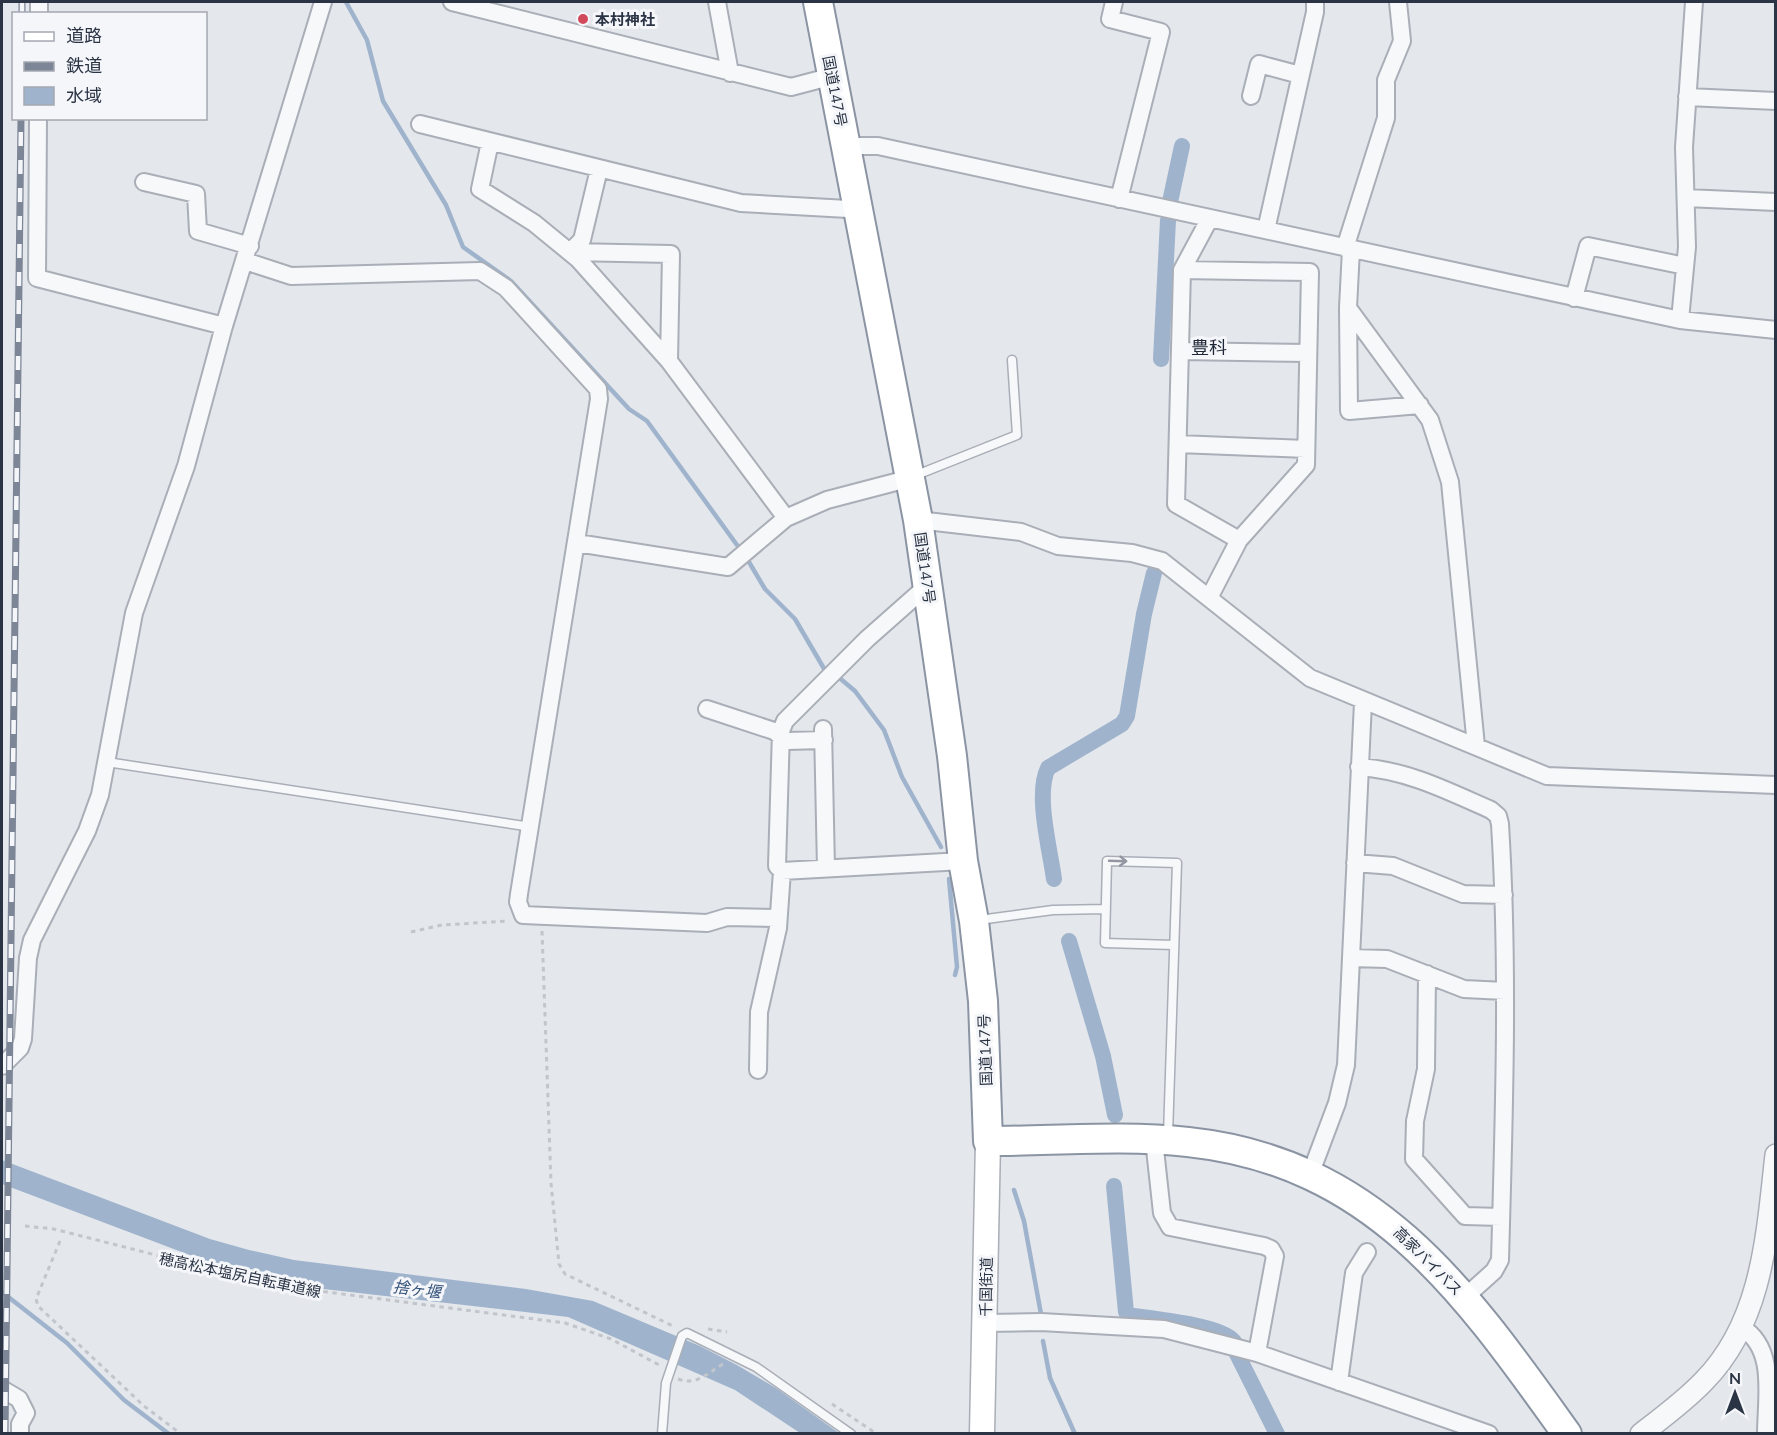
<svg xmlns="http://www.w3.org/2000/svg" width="1777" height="1435" font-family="Mulish,'Noto Sans JP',sans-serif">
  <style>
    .water { fill: #9fb4cc }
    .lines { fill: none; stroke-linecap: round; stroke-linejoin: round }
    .stream { stroke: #9fb4cc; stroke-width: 4.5 }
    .canal { stroke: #9fb4cc; stroke-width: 16 }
    .service-casing { stroke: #a9aeb7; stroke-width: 11 }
    .minor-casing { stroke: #a9aeb7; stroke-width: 20 }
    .tertiary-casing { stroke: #a9aeb7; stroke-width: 24 }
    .secondary-casing { stroke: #a9aeb7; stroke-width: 27 }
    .trunk-casing { stroke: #8b94a3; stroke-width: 32 }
    .path { stroke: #c2c5cb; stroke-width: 3; stroke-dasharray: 4.5 4.5; stroke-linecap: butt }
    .service { stroke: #f7f8fa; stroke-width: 8 }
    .minor { stroke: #f7f8fa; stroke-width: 16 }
    .tertiary { stroke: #f7f8fa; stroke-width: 21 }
    .secondary { stroke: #fff; stroke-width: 24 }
    .trunk { stroke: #fff; stroke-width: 28 }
    .rail-casing { stroke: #7d8696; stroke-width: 7 }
    .rail { stroke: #f4f6f9; stroke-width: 4.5; stroke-dasharray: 14; stroke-linecap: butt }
    .oneway { stroke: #9196a0 }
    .poi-dot { fill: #d1495b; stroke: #f4f6f9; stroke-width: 2 }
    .labels { text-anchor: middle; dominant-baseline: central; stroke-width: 6; stroke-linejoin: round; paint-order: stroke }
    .poi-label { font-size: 15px; font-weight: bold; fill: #2b3445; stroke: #f4f6f9; text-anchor: start }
    .street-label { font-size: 15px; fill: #2b3445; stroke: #f4f6f9 }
    .water-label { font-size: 16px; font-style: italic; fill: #34527a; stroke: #f4f6f9 }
    .quarter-label { font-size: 18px; fill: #1d2536; stroke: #f4f6f9 }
  </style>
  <rect width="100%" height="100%" fill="#e4e7ec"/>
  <path class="water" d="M2 1160 210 1239 249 1250 294 1260 526 1289 593 1301 700 1346 737 1365 776 1388 839 1433H800L735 1390 568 1317 324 1289 275 1281 224 1268 2 1184Z"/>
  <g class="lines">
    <path class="stream" d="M346 2 367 40 383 101 446 205 463 247 511 281 629 409 647 421 737 545
      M749 562 765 589 795 619 826 672
      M836 675 855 691 884 730 902 777 941 847
      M949 879 957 967 955 975
      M1014 1190 1024 1221 1041 1314
      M2 1292 67 1343 124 1400 169 1434
      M1043 1341 1050 1378 1075 1434"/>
    <path class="canal" d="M1170 202 1182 146
      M1161 359 1168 220
      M1054 879C1050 849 1035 794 1048 768L1122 724 1127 716 1144 614 1154 573
      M1069 941 1103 1056 1115 1115
      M1114 1186 1126 1312 1129 1315C1151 1319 1226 1325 1235 1343
      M1237 1354 1277 1434"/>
    <g class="service-casing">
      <path id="service" d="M914 476 1017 435 1012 360
        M107 762 531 827
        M979 920 1053 910 1106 909
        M1168 1135 1177 863 1107 861 1105 943 1174 945
        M662 1434 666 1383 682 1336 687 1333 756 1367 851 1434"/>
    </g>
    <g class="minor-casing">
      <path id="minor" d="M452 2 791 87 833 76
        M717 2 730 73
        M1114 2 1110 19 1161 32 1119 199
        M39 14V2
        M1251 96 1259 64 1300 75
        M1687 97 1776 101
        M38 118 37 278 224 326
        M420 124 741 203 848 209 858 205
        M490 142 480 189 534 223 578 259 669 361 786 518
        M846 146H878L1680 320 1776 330
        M144 182 196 194 198 231 250 246
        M1686 198 1776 202
        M1266 230 1315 12V2
        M1345 248 1386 118V80L1402 41 1398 2
        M1351 249 1348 308 1430 420 1450 482 1476 746
        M570 252 671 254 669 361
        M570 252 582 240 599 169
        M245 261 291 276 480 271 506 288 598 389 599 399 519 894 518 902 523 915 707 923 727 917 778 918
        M1182 270 1310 272 1306 465 1239 540
        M1574 298 1588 246 1685 266
        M1348 309 1349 411 1420 405
        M1680 320 1687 247 1684 147 1694 2
        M1180 351 1308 353
        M1178 444 1306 449
        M918 520 1021 532 1058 546 1132 553 1162 561 1310 678 1547 776 1776 785
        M577 543 728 567 786 518 827 500 911 478
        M1209 598 1239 540 1176 504 1182 270 1210 218
        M707 709 774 731 787 741 824 740
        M823 729 826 868
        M1359 767C1407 770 1448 791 1491 810L1498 816 1500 824C1509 969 1504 1115 1500 1260L1494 1271 1464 1298
        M1355 863 1393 866 1463 894 1504 895
        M782 871 777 866 781 731 785 721 867 639 919 593 928 591
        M1351 958 1387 959 1464 989 1505 991
        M1427 974 1426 1069 1415 1121 1414 1159 1465 1216 1501 1217
        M2 1066 20 1048 23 1039 28 958 32 940 87 831 100 795 134 613 186 466 224 326 323 2
        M758 1070 759 1012 778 928 782 871 963 861
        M1154 1140 1162 1213 1170 1227 1264 1246 1271 1249 1275 1256 1257 1353
        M1310 1175 1337 1103 1346 1065 1363 702
        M985 1323 1041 1322 1164 1329 1257 1353 1489 1434
        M1741 1327C1777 1348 1766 1398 1766 1434
        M1339 1382 1354 1273 1367 1252
        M2 1389 19 1399 26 1413 20 1424V1434"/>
    </g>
    <g class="tertiary-casing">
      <path id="tertiary" d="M1641 1434C1663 1417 1685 1401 1704 1381 1763 1321 1767 1234 1776 1155"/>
    </g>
    <g class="secondary-casing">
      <path id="secondary" d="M982 1434 988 1141"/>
    </g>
    <g class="trunk-casing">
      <path id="trunk" d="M818 2 918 520 952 756 963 861 974 921 983 1001 988 1141C1054 1141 1123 1135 1188 1142 1376 1162 1466 1293 1567 1434"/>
    </g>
    <path class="path" d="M542 931 551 1183 559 1264 565 1274 675 1327
      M411 932 442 925 508 921
      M25 1226 54 1229 273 1285 565 1323 611 1339 661 1366
      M60 1241 36 1299 38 1306 144 1406 181 1434
      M708 1329 727 1332
      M678 1379C696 1386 708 1373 723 1364
      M832 1404 877 1434"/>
    <use href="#service" class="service"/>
    <use href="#minor" class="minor"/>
    <use href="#tertiary" class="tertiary"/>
    <use href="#secondary" class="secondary"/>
    <use href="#trunk" class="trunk"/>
    <g class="rail-casing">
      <path id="rail" d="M22 14V2
        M5 1434 21 118"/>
    </g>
    <use href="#rail" class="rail"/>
  </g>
  <defs><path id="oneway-shaft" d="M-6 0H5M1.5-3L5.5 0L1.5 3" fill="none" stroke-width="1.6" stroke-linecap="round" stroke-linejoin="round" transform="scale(1.5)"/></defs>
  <use class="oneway" href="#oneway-shaft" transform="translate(1118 861) rotate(2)"/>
  <circle class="poi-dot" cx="583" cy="19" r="6"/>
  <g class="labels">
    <g class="poi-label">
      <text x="595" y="19">本村神社</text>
    </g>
    <g class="street-label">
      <text transform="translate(835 91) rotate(79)">国道147号</text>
      <text transform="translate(925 568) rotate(82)">国道147号</text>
      <text transform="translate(985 1050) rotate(-92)">国道147号</text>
      <text transform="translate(1428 1261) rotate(45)">高家バイパス</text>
      <text transform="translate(240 1275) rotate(12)">穂高松本塩尻自転車道線</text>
      <text transform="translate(986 1287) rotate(-89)">千国街道</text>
    </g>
    <g class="water-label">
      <text transform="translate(417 1289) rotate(7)">捨ヶ堰</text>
    </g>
    <g class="quarter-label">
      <text x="1209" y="347">豊科</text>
    </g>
  </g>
  <rect width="1777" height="1435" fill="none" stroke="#2b3445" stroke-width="6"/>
  <rect x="12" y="12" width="195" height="108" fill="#f4f6f9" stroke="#a4a8b1" stroke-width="1.5"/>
  <rect x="24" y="32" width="30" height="9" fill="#ffffff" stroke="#a4a8b1" stroke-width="1.5"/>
  <text x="66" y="42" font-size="18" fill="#2b3445">道路</text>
  <rect x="24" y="62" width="30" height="9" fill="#7d8696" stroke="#a4a8b1" stroke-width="1.5"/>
  <text x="66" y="72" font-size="18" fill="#2b3445">鉄道</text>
  <rect x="24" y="87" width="30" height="18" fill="#9fb4cc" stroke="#a4a8b1" stroke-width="1.5"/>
  <text x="66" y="102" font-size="18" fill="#2b3445">水域</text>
  <g transform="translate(1735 1393)" stroke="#f4f6f9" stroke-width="4.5" paint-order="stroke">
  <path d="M0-4.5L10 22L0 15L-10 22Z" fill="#2b3445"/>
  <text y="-9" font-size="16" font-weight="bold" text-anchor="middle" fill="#2b3445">N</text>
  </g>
</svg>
